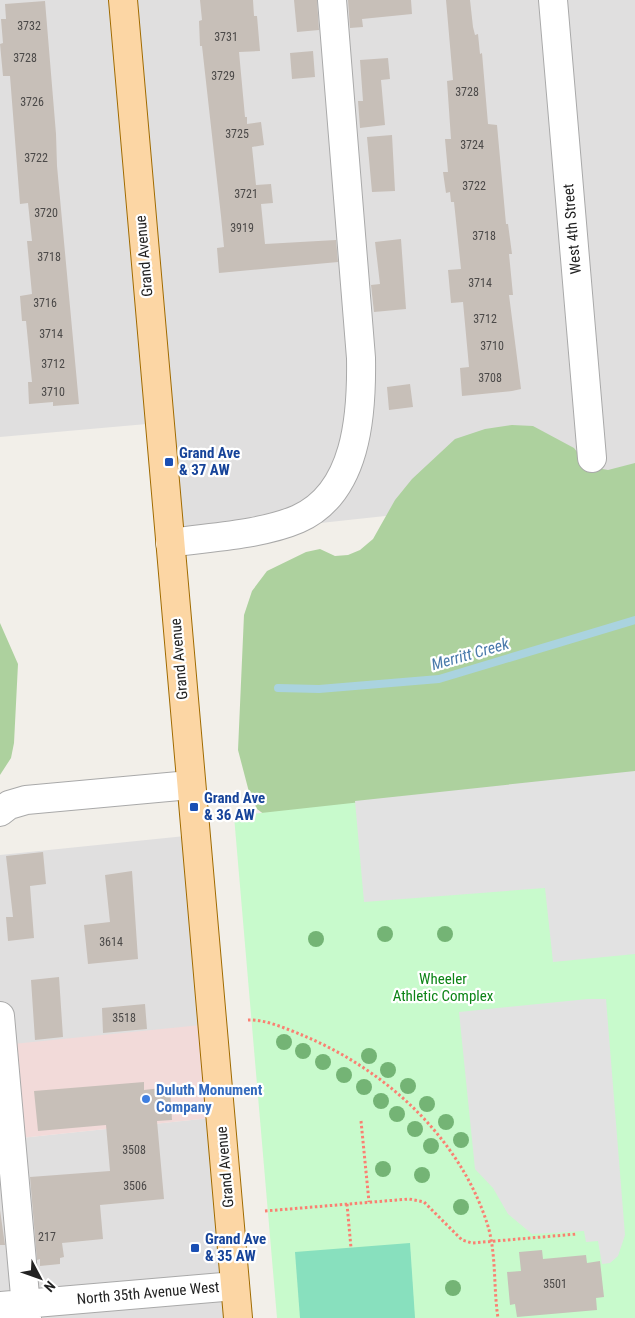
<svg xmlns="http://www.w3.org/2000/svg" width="635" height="1318" font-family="'Roboto Condensed',sans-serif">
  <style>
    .residential { fill: #e0dfdf }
    .commercial { fill: #f2dad9 }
    .forest { fill: #add19e }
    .park { fill: #c8facc }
    .pitch { fill: #88e0be }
    .parking { fill: #e2e2e2 }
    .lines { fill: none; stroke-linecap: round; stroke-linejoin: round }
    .stream { stroke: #aad3df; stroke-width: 8 }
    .building { fill: #c7bfb8 }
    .minor-casing { stroke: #a9a9a9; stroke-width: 30 }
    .major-casing { stroke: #a06b00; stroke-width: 30 }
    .path { stroke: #fa8072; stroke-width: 3; stroke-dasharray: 2.5 2.5; stroke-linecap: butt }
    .minor { stroke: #fff; stroke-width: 28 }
    .major { stroke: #fcd6a4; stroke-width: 28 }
    .tree { fill: #74b475 }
    .transit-dot { fill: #1a4fb4; stroke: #fff; stroke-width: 2 }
    .shop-dot { fill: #3f7fe0; stroke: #fff; stroke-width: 2 }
    .labels { text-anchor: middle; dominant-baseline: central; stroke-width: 4.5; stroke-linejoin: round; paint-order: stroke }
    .number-label { font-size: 12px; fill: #4b4948 }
    .street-label { font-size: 15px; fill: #222; stroke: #fff }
    .transit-label { font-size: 15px; font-weight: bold; fill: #164399; stroke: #fff; text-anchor: start }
    .park-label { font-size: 15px; fill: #0c8416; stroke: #fff }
    .shop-label { font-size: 15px; font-weight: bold; fill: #366cbe; stroke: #fff; text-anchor: start }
    .water-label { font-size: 16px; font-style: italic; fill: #4a7aab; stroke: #fff }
  </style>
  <rect width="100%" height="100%" fill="#f2efe9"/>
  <path class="residential" d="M0 0H635V489L265 529 170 543 158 423 0 437Z
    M195 835 211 1024 11 1139 220 1117 238 1318H0V855Z"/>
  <path class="commercial" d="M211 1024 220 1117 11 1139 3 1045Z"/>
  <path class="forest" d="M512 425 533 426 574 448 585 462 597 468 608 470 635 463V772L273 821 257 809 249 792 238 750 244 615 252 591 267 571 306 552 320 549 335 556 348 555 360 550 373 539 395 500 412 479 455 439 485 429Z
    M0 623 18 664 14 743 11 758 0 775Z"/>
  <path class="park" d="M635 772V1318H277L234 816Z"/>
  <path class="pitch" d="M410 1243 415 1318H300L295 1252Z"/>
  <path class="parking" d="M635 771V954L553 962 545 888 364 902 355 801Z
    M588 999H606L625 1235 618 1256 610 1263 602 1264 598 1241 586 1242 584 1231 532 1234 508 1214 493 1188 475 1169 459 1012Z"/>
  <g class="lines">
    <path class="stream" d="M278 688 319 689 439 679 635 620"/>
  </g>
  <path class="building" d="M200 0H253L254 16H257L260 51 239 52 245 117H247V124L261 122 264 145 252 147 256 185 271 184 273 203 261 204 265 244 336 240 338 262 219 273 217 248 224 247 221 216 202 46H200L199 21 202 20Z
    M294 0H317L319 30 297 32Z
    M348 0H411L412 14 362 19 363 27 350 28Z
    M446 0H470L473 27 475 35 478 34 480 54 482 53 488 124 497 125 506 224H508L512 254H509L513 295H509L521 389 512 391 462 396 460 368 469 367 463 302 451 303 448 270 461 269 454 202H451L450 192 446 193 443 172H448L445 139H451L447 81 453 80Z
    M45 1 56 134 57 166 79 404 53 406V402L29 404 28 382H32L26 321H22L20 296 32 294 27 241H32L28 203 20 204 10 76H3L0 44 3 43 1 19H6L5 4Z
    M313 51 315 77 292 79 290 53Z
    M388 58 390 79 381 80 385 125 360 128 358 101H363L360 60Z
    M392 135 395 191 372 192 367 137Z
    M401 239 406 309 374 312 371 285 380 284 375 242Z
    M410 384 413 407 389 410 387 387Z
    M43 852 46 884 30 886 34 938 8 941 6 917H13L6 856Z
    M132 871 138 959 88 964 84 925 110 922 105 875Z
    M59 977 63 1037 35 1040 31 980Z
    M145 1004 147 1029 103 1033 102 1008Z
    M144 1082V1090L170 1087 172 1120 157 1121 164 1199 100 1205 103 1239 62 1243 64 1257 60 1258V1264L40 1266V1259L37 1260 30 1177 110 1171 106 1125 38 1131 34 1091Z
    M0 1210 5 1245H0Z
    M542 1250 543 1259 586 1255 587 1263 600 1261 604 1297 596 1298 597 1310 517 1317 515 1304 510 1305 507 1272 521 1271 519 1252Z"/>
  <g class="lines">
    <g class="minor-casing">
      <path id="minor" d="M553 0 592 458
        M170 543C209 537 261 535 298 519 357 493 362 415 361 358L332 0
        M0 812 9 805 26 800 190 785
        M0 1016 27 1318
        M0 1306 235 1286"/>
    </g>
    <g class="major-casing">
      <path id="major" d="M123 0 238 1318"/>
    </g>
    <path class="path" d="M248 1020C265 1019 287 1029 302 1035 384 1069 457 1135 486 1220 497 1251 493 1286 498 1318
      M361 1121 369 1202
      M347 1204 351 1248
      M265 1211 409 1199 424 1202 462 1240 472 1243 577 1234"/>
    <use href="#minor" class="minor"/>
    <use href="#major" class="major"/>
  </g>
  <g class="tree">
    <circle cx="385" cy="934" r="8"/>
    <circle cx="445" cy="934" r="8"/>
    <circle cx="316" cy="939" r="8"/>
    <circle cx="284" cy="1042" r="8"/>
    <circle cx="303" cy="1051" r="8"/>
    <circle cx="369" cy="1056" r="8"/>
    <circle cx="323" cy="1062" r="8"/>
    <circle cx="388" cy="1070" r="8"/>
    <circle cx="344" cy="1075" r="8"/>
    <circle cx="408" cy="1086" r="8"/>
    <circle cx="364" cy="1087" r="8"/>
    <circle cx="381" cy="1101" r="8"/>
    <circle cx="427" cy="1104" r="8"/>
    <circle cx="397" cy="1114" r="8"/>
    <circle cx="446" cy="1122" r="8"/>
    <circle cx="415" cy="1129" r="8"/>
    <circle cx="461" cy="1140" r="8"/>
    <circle cx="431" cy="1146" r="8"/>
    <circle cx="383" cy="1169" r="8"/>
    <circle cx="422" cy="1175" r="8"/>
    <circle cx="461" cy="1207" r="8"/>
    <circle cx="453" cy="1288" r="8"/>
  </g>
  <g class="transit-dot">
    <rect x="164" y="457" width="10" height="10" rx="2.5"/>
    <rect x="189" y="802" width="10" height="10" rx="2.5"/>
    <rect x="190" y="1243" width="10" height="10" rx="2.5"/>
  </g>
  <circle class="shop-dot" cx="146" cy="1099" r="5"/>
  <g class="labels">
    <g class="number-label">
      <text x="29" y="26">3732</text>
      <text x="226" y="37">3731</text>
      <text x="25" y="58">3728</text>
      <text x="223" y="76">3729</text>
      <text x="467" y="92">3728</text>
      <text x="32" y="102">3726</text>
      <text x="237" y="134">3725</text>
      <text x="472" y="145">3724</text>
      <text x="36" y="158">3722</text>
      <text x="474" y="186">3722</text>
      <text x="246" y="194">3721</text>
      <text x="46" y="213">3720</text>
      <text x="242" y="228">3919</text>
      <text x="484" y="236">3718</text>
      <text x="49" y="257">3718</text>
      <text x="480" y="283">3714</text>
      <text x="45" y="303">3716</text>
      <text x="485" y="319">3712</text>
      <text x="51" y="334">3714</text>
      <text x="492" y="346">3710</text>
      <text x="53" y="364">3712</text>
      <text x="490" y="378">3708</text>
      <text x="53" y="392">3710</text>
      <text x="111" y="942">3614</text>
      <text x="124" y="1018">3518</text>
      <text x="134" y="1150">3508</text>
      <text x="135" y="1186">3506</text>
      <text x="47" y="1237">217</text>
      <text x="555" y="1284">3501</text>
    </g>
    <g class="street-label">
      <text transform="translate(572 229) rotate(-95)">West 4th Street</text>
      <text transform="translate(144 256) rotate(-95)">Grand Avenue</text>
      <text transform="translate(179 659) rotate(-95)">Grand Avenue</text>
      <text transform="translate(225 1167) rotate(-95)">Grand Avenue</text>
      <text transform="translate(148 1293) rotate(-5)">North 35th Avenue West</text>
    </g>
    <g class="transit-label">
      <text x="179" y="453">Grand Ave<tspan x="179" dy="17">&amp; 37 AW</tspan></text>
      <text x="204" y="798">Grand Ave<tspan x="204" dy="17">&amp; 36 AW</tspan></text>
      <text x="205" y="1239">Grand Ave<tspan x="205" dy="17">&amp; 35 AW</tspan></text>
    </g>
    <g class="park-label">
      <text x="443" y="979">Wheeler<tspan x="443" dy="17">Athletic Complex</tspan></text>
    </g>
    <g class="shop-label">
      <text x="156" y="1090">Duluth Monument<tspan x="156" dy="17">Company</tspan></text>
    </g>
    <g class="water-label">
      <text transform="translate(470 654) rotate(-16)">Merritt Creek</text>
    </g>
  </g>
  <g transform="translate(40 1278) rotate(131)" stroke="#ffffff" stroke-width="4" paint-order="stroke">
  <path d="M0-4L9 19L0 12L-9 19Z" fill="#222222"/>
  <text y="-8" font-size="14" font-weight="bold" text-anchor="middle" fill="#222222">N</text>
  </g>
</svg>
